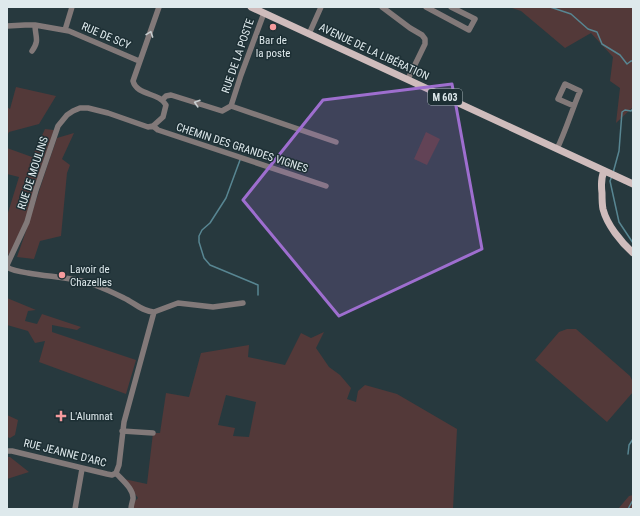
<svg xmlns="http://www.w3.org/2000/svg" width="640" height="516" font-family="'Roboto Condensed',sans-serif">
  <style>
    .green { fill: #533939; fill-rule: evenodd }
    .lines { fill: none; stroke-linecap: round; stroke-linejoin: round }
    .stream { stroke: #588692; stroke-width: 1.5 }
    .minor { stroke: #827979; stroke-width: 5.5 }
    .major { stroke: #cfbcbc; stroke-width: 7 }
    .oneway { stroke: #c7cdcf }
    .marked { fill: #9e6ecf; fill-opacity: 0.2; stroke: #9e6ecf; stroke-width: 3; stroke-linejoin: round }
    .poi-dot { fill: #f59b9d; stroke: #1d2f34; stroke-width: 1.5 }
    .labels { text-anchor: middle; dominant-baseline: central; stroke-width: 3; stroke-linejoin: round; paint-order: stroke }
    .shield { fill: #1d2f34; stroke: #a4b1b5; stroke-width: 1 }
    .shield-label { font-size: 10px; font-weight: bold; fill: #dee9ec }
    .street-label { font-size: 11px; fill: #dee9ec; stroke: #1d2f34 }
    .poi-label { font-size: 11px; fill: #dee9ec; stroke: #1d2f34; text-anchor: start }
  </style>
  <rect width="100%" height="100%" fill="#27393e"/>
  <path class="green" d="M509 7H633V107L616 123 620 88 610 81 613 57 591 33 565 48 521 11Z
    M16 87 56 96 39 124 9 132 7 136V107L10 109Z
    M45 129 54 130 25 221 9 255 7 253V216L19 177 7 174V148L32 157Z
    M426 132 440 139 427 165 414 159Z
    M74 133 62 159 70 165 67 173 61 236 40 241 34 259 17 257C31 218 43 177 57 138Z
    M7 298 36 310 28 311 25 321 37 324 42 314 81 327 77 330 52 325V332L136 360 126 394 39 362 45 341 35 343 28 331 7 325Z
    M567 329H576L630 376 633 382V392L607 422 535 360 559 332Z
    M324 332 316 348 329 367 340 375 351 388 347 399 356 402 358 391 365 385 397 394 457 429 453 509H131V505L138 498 124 479 147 484 153 433H160L166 393 189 397 201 353 249 345 248 357 285 365 301 333 311 338ZM226 395 256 402 249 437 233 436 235 428 218 425Z
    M7 415 18 420 15 435 10 438 7 437Z
    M7 457H10L29 472 7 479Z
    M633 495V509H618L629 496Z"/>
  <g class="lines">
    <path class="stream" d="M550 7 571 14 588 29 597 32 602 44 620 55 627 64 631 61H633
      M240 160 226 198 210 223 202 230 199 236V242L204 258 210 265 258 285V295
      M613 173 619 151 622 112 625 110 631 111 633 109
      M612 176 610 181 619 222 633 243
      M633 431V432
      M628 454 629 445 633 439
      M628 509 633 500"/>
    <path class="minor" d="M382 7 410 28 422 35 425 39V44L408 79
      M426 7 469 30 475 19 451 7
      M7 26 25 25H35L69 31 139 61
      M65 30 72 7
      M309 34 321 7
      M32 51C40 40 35 37 35 25
      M162 100 166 96 171 95 222 111 231 106
      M231 106 336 142
      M231 106 241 75 264 13
      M153 126 158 130 326 186
      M153 126 163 117 166 105C159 92 137 96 133 81L159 7
      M557 149C566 130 572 110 580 91L565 84 558 99 574 106
      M7 265 27 222 36 190 58 126 67 115 73 111 80 108H88L108 113 148 127 153 126
      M7 267C13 271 21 272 28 273 49 277 72 277 92 284 103 288 114 293 124 298 133 302 143 312 154 312L178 303 213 307 243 303
      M122 431 153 433
      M7 451H12L107 474 112 475 116 473 119 465 124 422 154 312
      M116 473C122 480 134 489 133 499 132 503 131 506 131 509
      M75 509 82 469"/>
    <path class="major" d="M251 7 633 184
      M604 171C601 178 601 185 602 193 602 198 602 204 603 209 607 225 621 242 633 253"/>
  </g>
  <defs><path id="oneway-chevron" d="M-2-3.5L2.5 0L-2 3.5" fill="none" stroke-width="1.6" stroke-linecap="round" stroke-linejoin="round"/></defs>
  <g class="oneway">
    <use href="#oneway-chevron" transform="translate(150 34) rotate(-70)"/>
    <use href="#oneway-chevron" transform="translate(197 103) rotate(-163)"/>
  </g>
  <path class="marked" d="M452 84 482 249 339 316 243 200 323 100Z"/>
  <g class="poi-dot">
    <circle cx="273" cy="27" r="4"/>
    <circle cx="62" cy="275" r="4"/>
    <path d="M59 410h4v4h4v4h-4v4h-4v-4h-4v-4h4z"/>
  </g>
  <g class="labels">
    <rect class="shield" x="428" y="89" width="34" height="16" rx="3"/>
    <g class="shield-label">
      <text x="445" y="97">M 603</text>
    </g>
    <g class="street-label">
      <text transform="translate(106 36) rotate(23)">RUE DE SCY</text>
      <text transform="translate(374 52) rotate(25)">AVENUE DE LA LIBÉRATION</text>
      <text transform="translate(238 56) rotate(-71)">RUE DE LA POSTE</text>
      <text transform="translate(242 148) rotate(18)">CHEMIN DES GRANDES VIGNES</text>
      <text transform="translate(33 173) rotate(-72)">RUE DE MOULINS</text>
      <text transform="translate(65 453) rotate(14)">RUE JEANNE D'ARC</text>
    </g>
    <g class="poi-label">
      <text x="273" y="40" text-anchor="middle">Bar de<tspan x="273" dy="13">la poste</tspan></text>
      <text x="70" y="269">Lavoir de<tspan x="70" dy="13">Chazelles</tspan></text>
      <text x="70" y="416">L'Alumnat</text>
    </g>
  </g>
  <rect width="640" height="516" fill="none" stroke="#dee9ec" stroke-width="16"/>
</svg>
